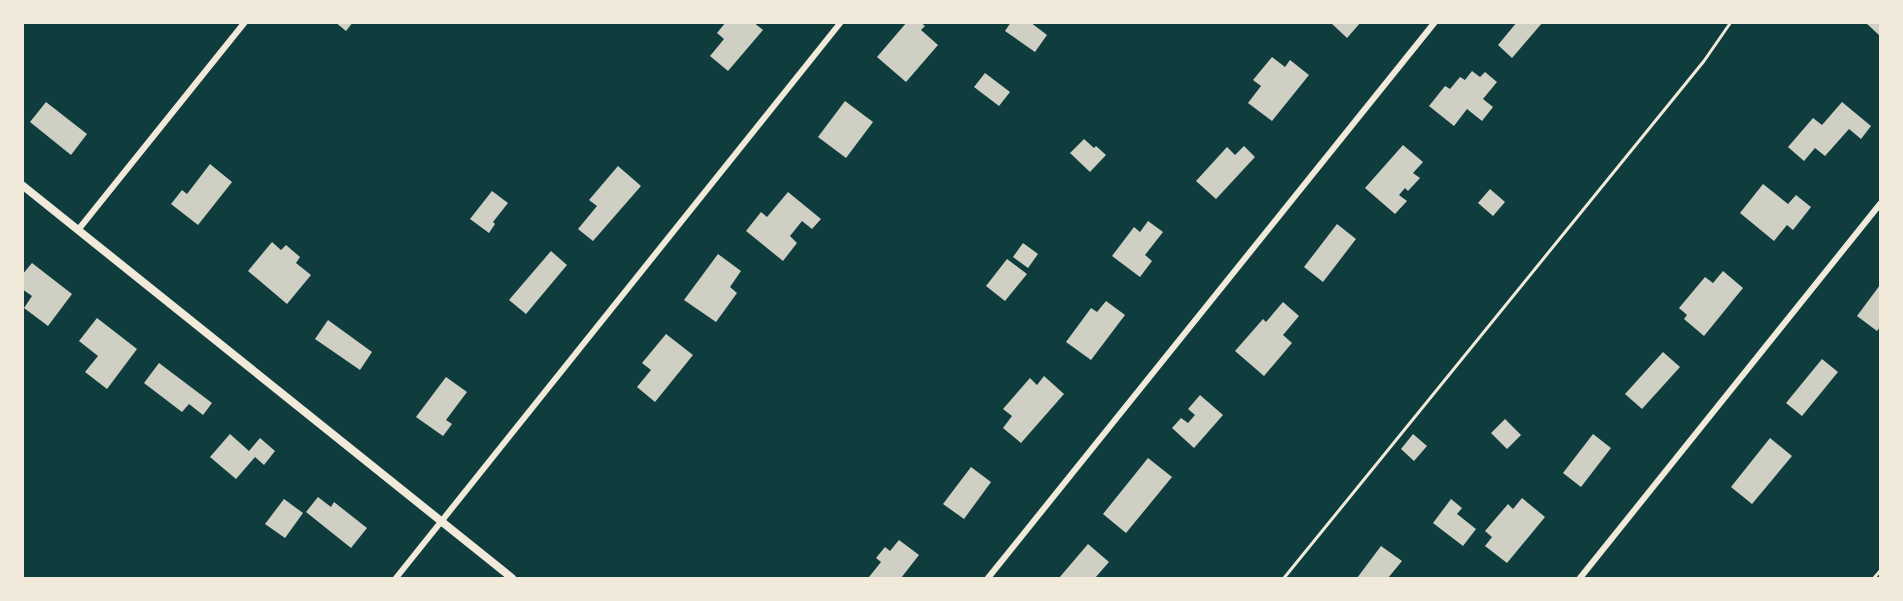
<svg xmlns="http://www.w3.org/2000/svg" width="1903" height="601" font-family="Jost,sans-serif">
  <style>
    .building { fill: #cfcfc3 }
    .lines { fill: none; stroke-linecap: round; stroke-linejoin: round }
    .service { stroke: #f1e9da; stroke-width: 3 }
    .minor { stroke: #f1e9da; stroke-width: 6 }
    .tertiary { stroke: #f1e9da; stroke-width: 8 }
  </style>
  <rect width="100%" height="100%" fill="#0f3d3e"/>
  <path class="building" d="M335 22H353L346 31Z
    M726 22 734 24 736 22H753L763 30 728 71 710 56 724 39 717 33Z
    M907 22H920L925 26 921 30 938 45 906 82 877 57Z
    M1011 22H1030L1047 35 1035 52 1005 31Z
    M1330 22H1361L1347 38Z
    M1517 22H1543L1512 58 1498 45Z
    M1865 22H1880V36Z
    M1272 57 1285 67 1290 60 1309 75 1272 121 1248 103 1261 86 1253 80Z
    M1472 71 1480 77 1485 72 1497 82 1483 99 1493 107 1482 121 1467 109 1454 126 1429 106 1445 86 1450 89 1460 77 1465 80Z
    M985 73 1010 92 999 106 974 87Z
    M845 101 873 122 846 158 818 137Z
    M46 102 87 134 71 155 30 122Z
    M1842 102 1871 126 1861 139 1849 129 1825 156 1815 148 1804 161 1788 147 1813 118 1822 125Z
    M1084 139 1094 148 1096 146 1106 155 1090 172 1070 153Z
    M1403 145 1423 162 1413 173 1420 178 1408 191 1405 188 1399 195 1407 201 1395 214 1365 188Z
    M1244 146 1255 157 1216 199 1196 181 1227 147 1235 155Z
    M210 164 232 182 198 225 171 204 182 190 187 194Z
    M618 166 641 186 593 241 578 229 597 206 589 200Z
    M1763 184 1788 204 1796 195 1811 207 1793 230 1787 225 1774 241 1740 213Z
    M1490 189 1505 202 1493 216 1478 203Z
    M492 191 508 203 493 222 495 224 489 233 470 219Z
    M788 192 821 219 812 229 802 221 790 236 797 243 783 261 746 231 761 212 767 217Z
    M1148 221 1163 232 1145 255 1152 261 1140 277 1112 256 1134 227 1140 232Z
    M1337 224 1356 239 1323 282 1304 267Z
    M272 242 281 250 286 245 300 257 296 263 311 275 287 304 248 271Z
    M1023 243 1038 254 1028 268 1013 257Z
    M551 251 567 265 526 314 509 300Z
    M718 254 741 271 730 287 737 293 716 322 684 300Z
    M1007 259 1027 274 1005 301 986 286Z
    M32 263 72 294 48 326 24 308 32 296 22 289V275Z
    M1723 271 1743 288 1704 336 1684 319 1687 315 1679 308 1705 277 1713 283Z
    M1880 285V327L1877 331 1857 316Z
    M1106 301 1125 315 1091 360 1066 342 1091 308 1097 312Z
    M1283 302 1299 316 1283 335 1292 343 1264 376 1235 351 1263 319 1266 322Z
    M97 318 137 349 107 389 85 372 98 356 79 341Z
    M328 320 372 352 360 370 315 339Z
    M666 334 693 355 655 402 637 387 651 370 642 363Z
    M1663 352 1680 367 1642 409 1625 394Z
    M1822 359 1838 372 1802 416 1786 403Z
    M159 363 212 403 203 415 189 404 182 412 144 383Z
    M1044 376 1064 394 1021 443 1003 428 1012 416 1003 409 1030 378 1037 385Z
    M446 377 467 392 446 420 452 424 443 436 416 417Z
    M1200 395 1223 415 1194 448 1172 428 1181 418 1188 423 1195 415 1188 409Z
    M1505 419 1521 435 1507 449 1491 433Z
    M230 434 249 451 260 438 275 451 264 465 255 457 236 479 210 457Z
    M1413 434 1427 446 1414 461 1401 449Z
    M1593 434 1611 448 1581 487 1563 473Z
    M1770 438 1792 456 1752 504 1731 487Z
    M1148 458 1172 477 1126 533 1103 514Z
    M971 467 991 482 964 519 943 504Z
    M318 497 331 507 334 502 367 528 351 548 306 512Z
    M1522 498 1545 517 1507 563 1485 546 1492 537 1485 531 1508 504 1513 509Z
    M284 499 303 513 285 538 265 524Z
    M1451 499 1462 508 1457 514 1476 529 1463 546 1433 523Z
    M899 540 919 555 901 578H871L869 577 881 562 876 558 885 547 890 551Z
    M1088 544 1109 562 1095 578H1059Z
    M1381 546 1402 561 1388 578H1357Z"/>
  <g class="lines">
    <path class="service" d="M1284 578 1704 61 1731 22
      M1874 578 1880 571"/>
    <path class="minor" d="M78 230 245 22
      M396 578 841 22
      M988 578 1435 22
      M1580 578 1880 204"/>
    <path class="tertiary" d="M22 185 512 578"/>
  </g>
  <rect width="1903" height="601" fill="none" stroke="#f1e9da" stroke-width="48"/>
</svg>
